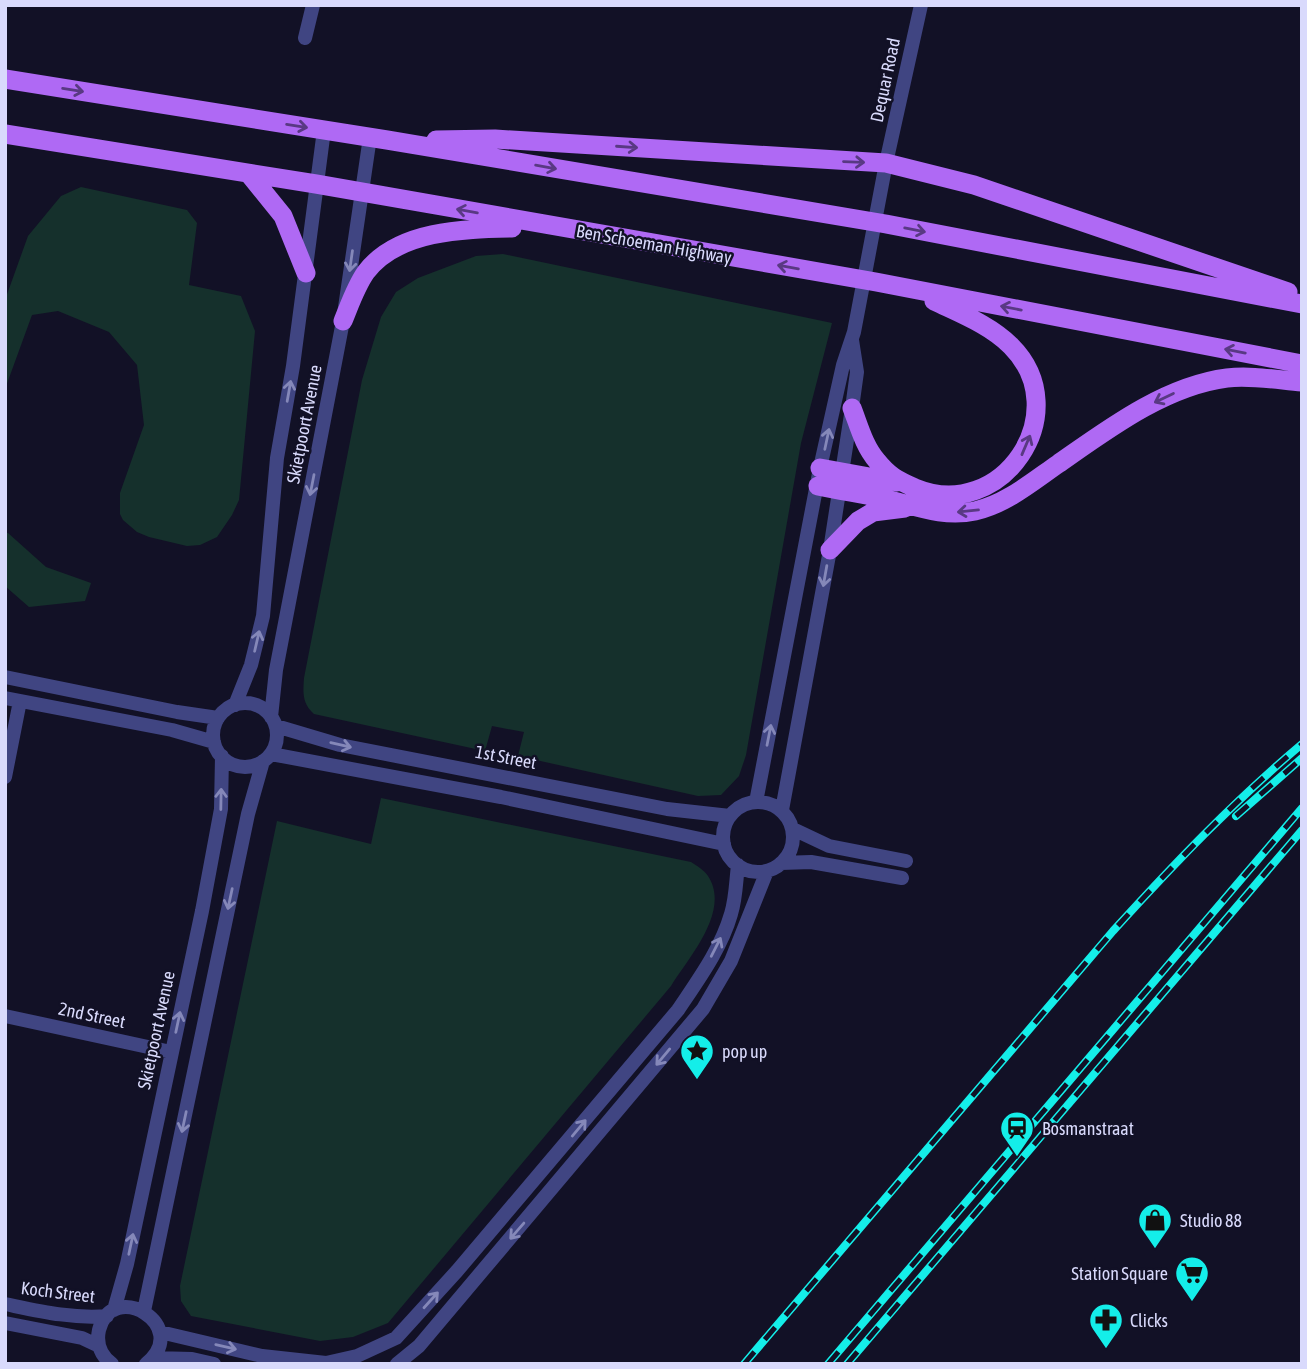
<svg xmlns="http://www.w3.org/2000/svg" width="1307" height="1369" font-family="'Asap Condensed',sans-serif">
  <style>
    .green { fill: #15302c }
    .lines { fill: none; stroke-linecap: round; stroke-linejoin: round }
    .minor { stroke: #404582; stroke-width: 14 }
    .primary { stroke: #af69f4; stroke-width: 19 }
    .rail-casing { stroke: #14eee9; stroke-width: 8 }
    .rail { stroke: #121126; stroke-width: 5; stroke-dasharray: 16; stroke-linecap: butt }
    .oneway { stroke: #593983 }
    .oneway2 { stroke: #8588b9 }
    .labels { text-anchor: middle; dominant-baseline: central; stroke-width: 5; stroke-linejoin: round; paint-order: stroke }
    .street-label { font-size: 18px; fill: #d9dafc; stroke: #121126 }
    .poi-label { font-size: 18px; fill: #d9dafc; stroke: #121126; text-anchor: start }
  </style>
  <rect width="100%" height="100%" fill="#121126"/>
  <path class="green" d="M81 187 187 210 197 223 189 285 241 296 255 331 239 500 232 515 217 537 200 545 187 546 149 537 137 532 123 520 120 514V493L144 425 137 365 109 332 58 311 32 315 5 389V300L28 236 61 196Z
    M503 254 832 323 801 443 746 755 739 776 721 795 698 796 518 756 524 732 492 726 485 751 314 714C302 703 303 693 304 678L362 380 381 317 396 292 418 278 476 256Z
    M5 533H8L46 567 91 583 85 601 29 607 5 586Z
    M381 798 691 862C697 866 704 870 708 876 731 911 689 957 671 986L388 1323 353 1337 320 1341 191 1316 181 1301 180 1286 277 821 371 844Z"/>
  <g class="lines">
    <path class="minor" d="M305 38 313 5
      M5 677 177 712 218 718
      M5 698 172 730 214 742
      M213 735a32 32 0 1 1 64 0a32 32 0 1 1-64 0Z
      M235 705 251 665 263 616 277 458 293 366 324 130
      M271 717 276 670 343 321 370 137
      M276 726 340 745 667 809 730 816
      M271 754 501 797 724 844
      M5 777 20 701
      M756 802 820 468 843 365 854 332 886 163 921 5
      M723 837a35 35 0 1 1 70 0a35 35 0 1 1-70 0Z
      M782 810 830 550 852 408 857 372 852 340
      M793 829 829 846 906 861
      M781 863 811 862 902 878
      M5 1016 171 1052
      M5 1304C39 1311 72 1319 107 1316
      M114 1310 127 1264 202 911 221 809 222 756
      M144 1311 248 814 263 761
      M5 1323 82 1338 99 1346
      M160 1332 262 1356 326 1363 357 1356 396 1338 457 1271 678 1010C698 980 721 949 731 914 736 898 736 881 738 865
      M153 1358 192 1359 214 1364
      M112 1364C101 1356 96 1344 99 1330 112 1278 193 1326 146 1364
      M397 1364 419 1346 703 1009 731 961 767 871"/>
    <path class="primary" d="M5 79 387 140 886 224 1302 304
      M5 134 316 184 876 282 1302 364
      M436 140 495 139 886 163 974 185 1288 292
      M249 174 283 216 306 273
      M343 321C350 304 356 286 366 272 398 230 464 229 512 228
      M852 408C859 426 864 446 877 461 889 476 897 480 915 488 1002 524 1077 412 1011 346 990 325 961 314 934 301
      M820 468 897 482
      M818 486C841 491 864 494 886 499 915 506 944 518 975 511 1006 504 1032 482 1058 464 1108 429 1165 386 1227 378 1251 375 1278 380 1302 382
      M830 550 858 521 873 512 905 508"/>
    <g class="rail-casing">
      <path id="rail" d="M1236 816 1302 758
        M744 1364 1113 931C1173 865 1233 802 1302 744
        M828 1364 1302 808
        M847 1364 1302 830"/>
    </g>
    <use href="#rail" class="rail"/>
  </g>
  <defs><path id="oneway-shaft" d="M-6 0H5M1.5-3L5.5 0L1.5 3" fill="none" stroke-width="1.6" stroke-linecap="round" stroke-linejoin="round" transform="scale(1.75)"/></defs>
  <g class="oneway">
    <use href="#oneway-shaft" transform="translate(73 90) rotate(9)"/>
    <use href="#oneway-shaft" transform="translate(297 126) rotate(9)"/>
    <use href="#oneway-shaft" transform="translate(627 147) rotate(4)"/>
    <use href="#oneway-shaft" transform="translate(854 162) rotate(2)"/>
    <use href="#oneway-shaft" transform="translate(546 167) rotate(10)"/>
    <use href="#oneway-shaft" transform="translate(467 211) rotate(-170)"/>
    <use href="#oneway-shaft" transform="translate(915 230) rotate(11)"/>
    <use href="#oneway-shaft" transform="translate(788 267) rotate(-170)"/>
    <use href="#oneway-shaft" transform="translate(1011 308) rotate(-169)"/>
    <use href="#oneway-shaft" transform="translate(1235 351) rotate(-169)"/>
    <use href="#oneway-shaft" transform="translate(1164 398) rotate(154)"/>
    <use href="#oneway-shaft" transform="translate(1026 445) rotate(-67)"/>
    <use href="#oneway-shaft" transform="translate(968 511) rotate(174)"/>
  </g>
  <g class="oneway2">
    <use href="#oneway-shaft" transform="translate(351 261) rotate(98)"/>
    <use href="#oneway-shaft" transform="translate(289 391) rotate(-80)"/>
    <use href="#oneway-shaft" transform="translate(827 439) rotate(-78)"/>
    <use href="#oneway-shaft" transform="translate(312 485) rotate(101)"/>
    <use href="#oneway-shaft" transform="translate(825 576) rotate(100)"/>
    <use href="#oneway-shaft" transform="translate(257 641) rotate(-77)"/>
    <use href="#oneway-shaft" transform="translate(769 735) rotate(-79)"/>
    <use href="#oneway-shaft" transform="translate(341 745) rotate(13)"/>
    <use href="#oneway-shaft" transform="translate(221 799) rotate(-89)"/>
    <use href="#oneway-shaft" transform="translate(230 899) rotate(102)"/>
    <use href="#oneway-shaft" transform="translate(716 947) rotate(-63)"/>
    <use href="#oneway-shaft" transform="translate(178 1022) rotate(-78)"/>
    <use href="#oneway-shaft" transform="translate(663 1057) rotate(130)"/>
    <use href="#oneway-shaft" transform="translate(184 1122) rotate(102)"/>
    <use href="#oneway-shaft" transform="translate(579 1128) rotate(-50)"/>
    <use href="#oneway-shaft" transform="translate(517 1231) rotate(131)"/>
    <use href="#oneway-shaft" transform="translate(131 1244) rotate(-78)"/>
    <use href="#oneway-shaft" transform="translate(431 1300) rotate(-48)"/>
    <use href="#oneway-shaft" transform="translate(226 1347) rotate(13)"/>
  </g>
  <defs>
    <g id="sight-pin" transform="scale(1.75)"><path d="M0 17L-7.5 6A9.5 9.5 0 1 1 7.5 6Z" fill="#14eee9" stroke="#121126"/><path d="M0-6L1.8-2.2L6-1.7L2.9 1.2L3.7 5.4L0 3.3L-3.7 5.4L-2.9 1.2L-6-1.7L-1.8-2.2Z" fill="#111"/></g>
    <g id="station-pin" transform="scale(1.75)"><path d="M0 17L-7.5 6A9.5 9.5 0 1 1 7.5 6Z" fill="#14eee9" stroke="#121126"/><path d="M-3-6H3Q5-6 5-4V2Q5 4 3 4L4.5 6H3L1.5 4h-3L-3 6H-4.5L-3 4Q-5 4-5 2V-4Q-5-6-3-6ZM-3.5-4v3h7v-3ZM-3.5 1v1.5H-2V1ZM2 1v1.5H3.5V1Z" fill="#111"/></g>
    <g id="shop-pin" transform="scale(1.75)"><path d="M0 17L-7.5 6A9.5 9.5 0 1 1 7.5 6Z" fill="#14eee9" stroke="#121126"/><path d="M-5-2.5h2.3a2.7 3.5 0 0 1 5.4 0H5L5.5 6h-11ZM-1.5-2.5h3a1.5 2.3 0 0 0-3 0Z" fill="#111"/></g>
    <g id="supermarket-pin" transform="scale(1.75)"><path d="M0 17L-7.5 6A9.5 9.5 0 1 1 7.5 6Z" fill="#14eee9" stroke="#121126"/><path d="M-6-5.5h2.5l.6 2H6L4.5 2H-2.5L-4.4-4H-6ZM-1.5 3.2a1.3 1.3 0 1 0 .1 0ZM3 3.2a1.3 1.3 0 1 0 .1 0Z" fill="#111"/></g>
    <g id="pharmacy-pin" transform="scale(1.75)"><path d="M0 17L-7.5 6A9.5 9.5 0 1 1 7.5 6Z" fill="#14eee9" stroke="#121126"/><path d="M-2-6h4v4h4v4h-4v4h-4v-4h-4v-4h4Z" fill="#111"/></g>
  </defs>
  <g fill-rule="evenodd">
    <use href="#sight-pin" x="697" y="1051"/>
    <use href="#station-pin" x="1017" y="1128"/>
    <use href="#shop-pin" x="1155" y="1220"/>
    <use href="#supermarket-pin" x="1192" y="1273"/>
    <use href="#pharmacy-pin" x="1106" y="1320"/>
  </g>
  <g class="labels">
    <g class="street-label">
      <text transform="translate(885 80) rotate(-78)">Dequar Road</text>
      <text transform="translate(654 244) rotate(10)">Ben Schoeman Highway</text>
      <text transform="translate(304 424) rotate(-79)">Skietpoort Avenue</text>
      <text transform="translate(506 757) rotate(11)">1st Street</text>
      <text transform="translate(92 1015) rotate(12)">2nd Street</text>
      <text transform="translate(156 1030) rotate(-78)">Skietpoort Avenue</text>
      <text transform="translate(58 1292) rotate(7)">Koch Street</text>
    </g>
    <g class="poi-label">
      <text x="722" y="1051">pop up</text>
      <text x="1042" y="1128">Bosmanstraat</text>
      <text x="1180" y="1220">Studio 88</text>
      <text x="1168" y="1273" text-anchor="end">Station Square</text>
      <text x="1130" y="1320">Clicks</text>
    </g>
  </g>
  <rect width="1307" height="1369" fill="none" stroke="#d9dafc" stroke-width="14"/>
</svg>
